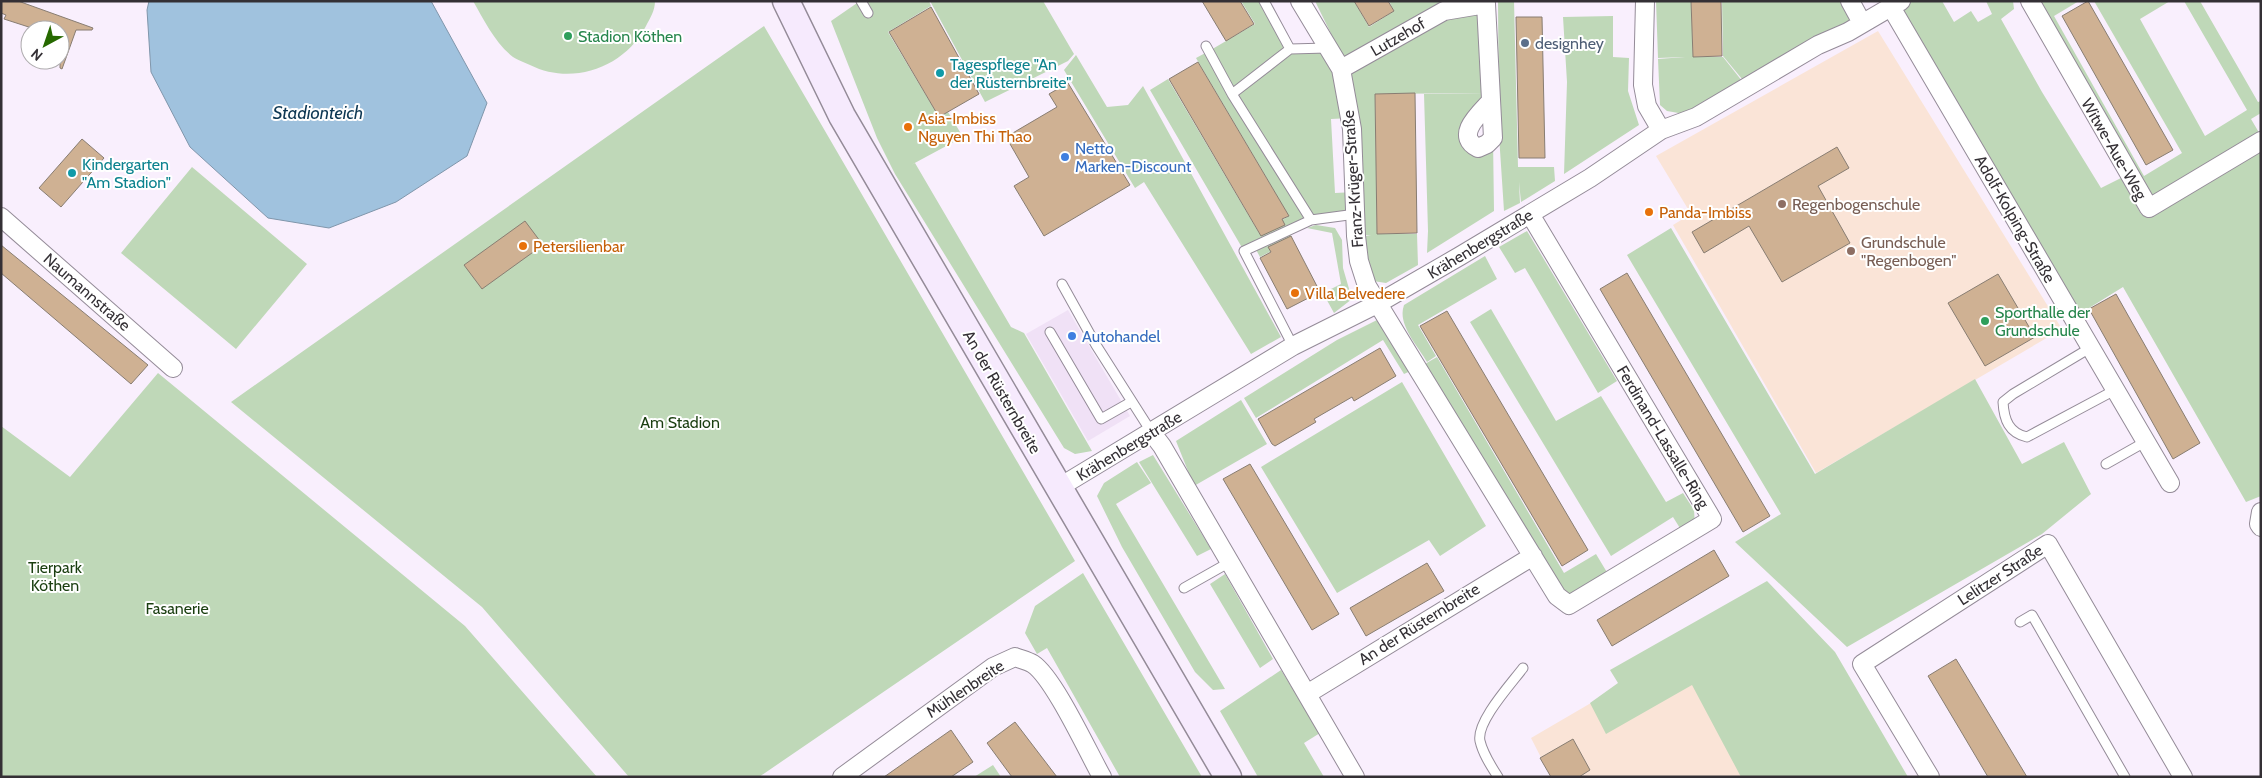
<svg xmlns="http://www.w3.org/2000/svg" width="2262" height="778" font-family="Cabin,sans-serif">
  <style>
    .built { fill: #f0e1f6 }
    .education { fill: #fae4d7 }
    .green { fill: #bfd8b8 }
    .water { fill: #a0c2de; stroke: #8096ab }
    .building { fill: #cfb193; stroke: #887d72 }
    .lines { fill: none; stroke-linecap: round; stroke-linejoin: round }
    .service-casing { stroke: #948b98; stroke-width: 11 }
    .minor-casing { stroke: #948b98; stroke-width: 20 }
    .secondary-casing { stroke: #948b98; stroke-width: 29 }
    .service { stroke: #fff; stroke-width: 9 }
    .minor { stroke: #fff; stroke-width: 18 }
    .secondary { stroke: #f6eafd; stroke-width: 26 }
    .leisure-dot { fill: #2e9e5b; stroke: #fff; stroke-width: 2 }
    .service-dot { fill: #5c6f8a; stroke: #fff; stroke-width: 2 }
    .culture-dot { fill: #0f9aa8; stroke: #fff; stroke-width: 2 }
    .food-dot { fill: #e8710a; stroke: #fff; stroke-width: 2 }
    .shop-dot { fill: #3f7fe0; stroke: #fff; stroke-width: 2 }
    .education-dot { fill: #8d6e63; stroke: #fff; stroke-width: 2 }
    .labels { text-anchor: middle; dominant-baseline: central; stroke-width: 4; stroke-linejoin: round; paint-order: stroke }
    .leisure-label { font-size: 16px; fill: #27864d; stroke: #fff; text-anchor: start }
    .street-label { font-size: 16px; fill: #343035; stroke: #fff }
    .service-label { font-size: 16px; fill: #4e5e75; stroke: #fff; text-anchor: start }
    .culture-label { font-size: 16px; fill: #0d838f; stroke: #fff; text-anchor: start }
    .food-label { font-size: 16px; fill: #c56008; stroke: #fff; text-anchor: start }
    .shop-label { font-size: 16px; fill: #366cbe; stroke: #fff; text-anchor: start }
    .education-label { font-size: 16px; fill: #785e54; stroke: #fff; text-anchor: start }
    .park-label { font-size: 16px; fill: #1a3e10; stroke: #fff }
    .water-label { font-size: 18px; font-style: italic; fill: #0d3753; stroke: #fff }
  </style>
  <rect width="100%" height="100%" fill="#f9effd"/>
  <path class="built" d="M1068 310 1130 416 1088 441 1026 334Z"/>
  <path class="education" d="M1878 31 2062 329 1816 473 1673 225 1691 214 1656 156Z
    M1692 644 1770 777H1551L1531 738Z"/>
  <path class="green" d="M473 1H655C655 11 650 18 646 26 624 68 572 86 530 65 524 62 517 60 513 57 495 43 484 20 473 1Z
    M860 1H929L931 6 888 32 939 117 948 112 963 137 911 165 915 163 1011 327 1024 333 1092 451 1075 454 1064 448 895 174 877 138 831 21Z
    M930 1H1043L1074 54 1068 61 985 102Z
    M1241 1H1263L1290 49 1336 44 1337 46 1315 1H1354L1369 27 1394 11 1389 1H1486V3L1468 7 1486 4 1490 102C1479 114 1452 137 1479 148L1487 145 1493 138 1494 211 1427 253 1428 231 1424 94 1486 93 1375 94 1377 234H1417L1418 265 1386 283 1373 281 1366 259 1365 236 1371 235H1357L1353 129 1350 97 1351 118 1331 119 1335 193 1355 192 1356 213 1311 219 1233 94 1276 59 1233 93 1209 51 1255 24Z
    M1498 1H1514L1518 167H1554L1555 181 1521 202 1519 182 1520 203 1504 211 1499 135Z
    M1656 1H1691L1693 57H1723L1746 86 1696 116 1667 111 1660 105 1658 59 1685 57 1658 58Z
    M1722 1H1848L1861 23 1747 85 1723 56Z
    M1902 1H1942L1954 22 1971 11 1978 22 1992 14 1986 1H2013L2014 9 2001 19 2042 92 2101 188 2121 178 2141 214 2261 142V496L2246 502 2123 287 2073 318 1891 7Z
    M2030 1H2079L2054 16 2144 176 2182 153 2094 1H2170L2140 19 2205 136 2247 110 2184 1H2200L2258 102 2261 101V113L2251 119 2261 136 2149 208Z
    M1613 16V57L1629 58 1628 91 1639 125 1564 174 1567 82 1563 17Z
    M764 26 1075 561 759 777H629L482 607 231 402Z
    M1209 51 1310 220 1289 231 1293 240 1260 257 1254 246 1244 251 1150 90 1168 79 1259 233 1289 216 1196 58Z
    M1076 55 1107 107 1128 105 1143 86 1281 337 1251 354 1144 182 1135 188 1064 70Z
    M192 167 307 264 236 349 121 253Z
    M1316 225 1335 228 1342 240 1343 268 1352 299 1334 313 1323 293 1341 284 1332 233 1307 228Z
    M1671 228 1815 474 1975 379 2022 464 2064 442 2091 494 2042 534 1847 647 1735 542 1781 514 1627 255Z
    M1527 231 1617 381 1598 393 1525 268 1515 273 1499 247Z
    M1485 256 1497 279 1418 325 1436 356 1427 362C1417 345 1397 324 1404 305Z
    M1491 309 1556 421 1601 396 1666 502 1683 493 1694 510 1695 525 1683 533 1673 517 1611 556 1470 322Z
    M1381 318 1417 368 1404 374 1383 340 1256 418 1244 398 1337 340Z
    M1437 357 1564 573 1596 554 1611 579 1569 604 1418 368Z
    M158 373 465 626 597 777H1V426L70 477Z
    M1402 382 1486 526 1440 556 1429 540 1337 593 1261 467Z
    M1241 400 1267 444 1194 486 1176 441Z
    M1153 455 1211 549 1197 556 1139 462Z
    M1137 462 1151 483 1116 504 1225 689 1213 690 1195 672 1122 547 1097 496 1104 483Z
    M1083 573 1202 777H1120L1047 648 1037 654 1025 633 1035 606Z
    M1225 574 1273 659 1260 668 1210 584Z
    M1767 581 1835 652 1908 777H1741L1692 685 1606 734 1590 703 1618 683 1610 670Z
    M1281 670 1320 733 1304 743 1324 777H1258L1220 711Z
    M993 765 1001 777H974Z"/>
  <path class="water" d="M149 1H431L487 103 467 156 396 202 329 228 268 218 190 147 151 72 147 10Z"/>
  <path class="building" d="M1 1H18L93 28 92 30H76L62 69 60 68V30H38L4 19 6 15 1 13Z
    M1202 1H1240L1254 24 1226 41Z
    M1354 1H1388L1394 11 1369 26Z
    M1691 1H1721L1722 56 1693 57Z
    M2088 1 2173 150 2146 165 2062 16Z
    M931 7 979 94 939 117 889 32Z
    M1516 17H1542L1545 158H1519Z
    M1198 62 1289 216 1282 219 1285 225 1261 236 1169 79Z
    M1068 83 1130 185 1044 236 1014 186 1029 177 1006 137 1057 107 1049 94Z
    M1415 93 1417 233 1377 234 1375 94Z
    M82 139 104 158 61 207 39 188Z
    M1837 147 1849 168 1818 186 1850 243 1782 282 1749 226 1704 253 1692 232Z
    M525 221 543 245 482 289 464 265Z
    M1291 236 1320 292 1287 309 1260 258 1271 252 1268 247Z
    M1 245 148 365 131 384 1 273Z
    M1627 273 1770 516 1743 532 1600 289Z
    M1998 274 2035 337 1985 366 1948 303Z
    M2116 294 2200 443 2173 459 2089 309Z
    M1447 311 1588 550 1562 566 1420 326Z
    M1380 348 1396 376 1354 401 1352 397 1314 419 1316 422 1275 446 1272 444 1258 419Z
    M1250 464 1339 614 1312 630 1223 479Z
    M1714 550 1729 576 1612 646 1597 620Z
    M1427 563 1444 591 1366 636 1350 608Z
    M1956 659 2027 777H1988L1959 728 1928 676Z
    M1015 722 1057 777H1012L987 743Z
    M951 730 973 762 951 777H884Z
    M1573 739 1590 770 1579 777H1551L1540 758Z"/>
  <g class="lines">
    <g class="service-casing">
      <path id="service" d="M861 1 868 13
        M1206 46 1232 94 1311 220
        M1290 49 1327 48
        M1232 94 1290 49 1264 1
        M1062 284 1096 345 1152 433
        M1050 332 1101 419 1131 402
        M1293 346 1244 251 1311 220 1356 214
        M2090 348 2013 394 2003 402C2004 420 2009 433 2027 437L2115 390
        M2106 464 2145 442
        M1184 588 1230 562
        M2020 622 2032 615 2125 777
        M1498 777C1491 766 1483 754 1480 741 1476 722 1511 684 1523 668"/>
    </g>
    <g class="minor-casing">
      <path id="minor" d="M1300 1 1341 69 1352 129 1356 236 1359 261 1367 286 1557 596 1569 605 1712 519 1530 214
        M1645 1 1643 85 1647 106 1661 130
        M1850 1 1862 23
        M2030 1 2149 208 2261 141
        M1891 7 2170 483
        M1341 69 1444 11 1486 4 1493 138 1487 144 1478 148C1454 136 1479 114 1490 102
        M1 217 173 368
        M1152 433 1162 446 1355 777
        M1058 488 1293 346 1377 304 1460 256 1590 178 1661 130 1696 117 1818 45 1848 32 1901 1
        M2261 512 2259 524 2261 527
        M1307 694 1533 556
        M842 777 993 667 1015 657C1020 659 1028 661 1033 664 1054 678 1088 752 1102 777
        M1930 777 1862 664 2048 544 2183 777"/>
    </g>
    <g class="secondary-casing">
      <path id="secondary" d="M786 1 842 116 1228 777"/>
    </g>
    <use href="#service" class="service"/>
    <use href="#minor" class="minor"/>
    <use href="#secondary" class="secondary"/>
  </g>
  <g class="leisure-dot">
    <circle cx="568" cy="36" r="5"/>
    <circle cx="1985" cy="321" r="5"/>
  </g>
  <circle class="service-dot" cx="1525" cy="43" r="5"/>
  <g class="culture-dot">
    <circle cx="940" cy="73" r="5"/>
    <circle cx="72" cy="173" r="5"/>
  </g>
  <g class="food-dot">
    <circle cx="908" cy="127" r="5"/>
    <circle cx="1649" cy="212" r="5"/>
    <circle cx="523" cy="246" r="5"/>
    <circle cx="1295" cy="293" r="5"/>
  </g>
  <g class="shop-dot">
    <circle cx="1065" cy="157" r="5"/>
    <circle cx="1072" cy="336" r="5"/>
  </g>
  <g class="education-dot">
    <circle cx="1782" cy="204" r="5"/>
    <circle cx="1851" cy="251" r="5"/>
  </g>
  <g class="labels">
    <g class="leisure-label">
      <text x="578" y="36">Stadion Köthen</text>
      <text x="1995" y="312">Sporthalle der<tspan x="1995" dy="18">Grundschule</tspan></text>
    </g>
    <g class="street-label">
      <text transform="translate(1398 37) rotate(-30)">Lutzehof</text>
      <text transform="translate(2114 149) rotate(60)">Witwe-Aue-Weg</text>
      <text transform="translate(1353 179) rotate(-94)">Franz-Krüger-Straße</text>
      <text transform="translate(2015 219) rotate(60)">Adolf-Kolping-Straße</text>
      <text transform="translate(1480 244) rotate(-31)">Krähenbergstraße</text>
      <text transform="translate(87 292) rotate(41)">Naumannstraße</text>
      <text transform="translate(1002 392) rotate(60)">An der Rüsternbreite</text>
      <text transform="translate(1663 437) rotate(59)">Ferdinand-Lassalle-Ring</text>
      <text transform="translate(1129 446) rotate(-31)">Krähenbergstraße</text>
      <text transform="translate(2000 575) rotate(-33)">Lelitzer Straße</text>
      <text transform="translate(1419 624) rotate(-32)">An der Rüsternbreite</text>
      <text transform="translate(965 689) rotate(-34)">Mühlenbreite</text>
    </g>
    <g class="service-label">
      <text x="1535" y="43">designhey</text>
    </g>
    <g class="culture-label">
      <text x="950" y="64">Tagespflege "An<tspan x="950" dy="18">der Rüsternbreite"</tspan></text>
      <text x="82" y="164">Kindergarten<tspan x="82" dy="18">"Am Stadion"</tspan></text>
    </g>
    <g class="food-label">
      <text x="918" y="118">Asia-Imbiss<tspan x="918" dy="18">Nguyen Thi Thao</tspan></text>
      <text x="1659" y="212">Panda-Imbiss</text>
      <text x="533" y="246">Petersilienbar</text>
      <text x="1305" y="293">Villa Belvedere</text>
    </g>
    <g class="shop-label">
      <text x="1075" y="148">Netto<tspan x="1075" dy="18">Marken-Discount</tspan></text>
      <text x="1082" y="336">Autohandel</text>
    </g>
    <g class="education-label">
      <text x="1792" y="204">Regenbogenschule</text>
      <text x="1861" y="242">Grundschule<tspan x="1861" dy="18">"Regenbogen"</tspan></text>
    </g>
    <g class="park-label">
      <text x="680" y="422">Am Stadion</text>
      <text x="55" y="567">Tierpark<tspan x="55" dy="18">Köthen</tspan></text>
      <text x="177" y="608">Fasanerie</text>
    </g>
    <g class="water-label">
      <text x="318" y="113">Stadionteich</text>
    </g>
  </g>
  <rect width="2262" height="778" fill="none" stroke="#343035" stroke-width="5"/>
  <g transform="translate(45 45) rotate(220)"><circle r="24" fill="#ffffff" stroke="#aeacae"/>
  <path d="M0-4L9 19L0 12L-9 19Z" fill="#266900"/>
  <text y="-8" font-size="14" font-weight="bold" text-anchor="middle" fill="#343035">N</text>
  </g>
</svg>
